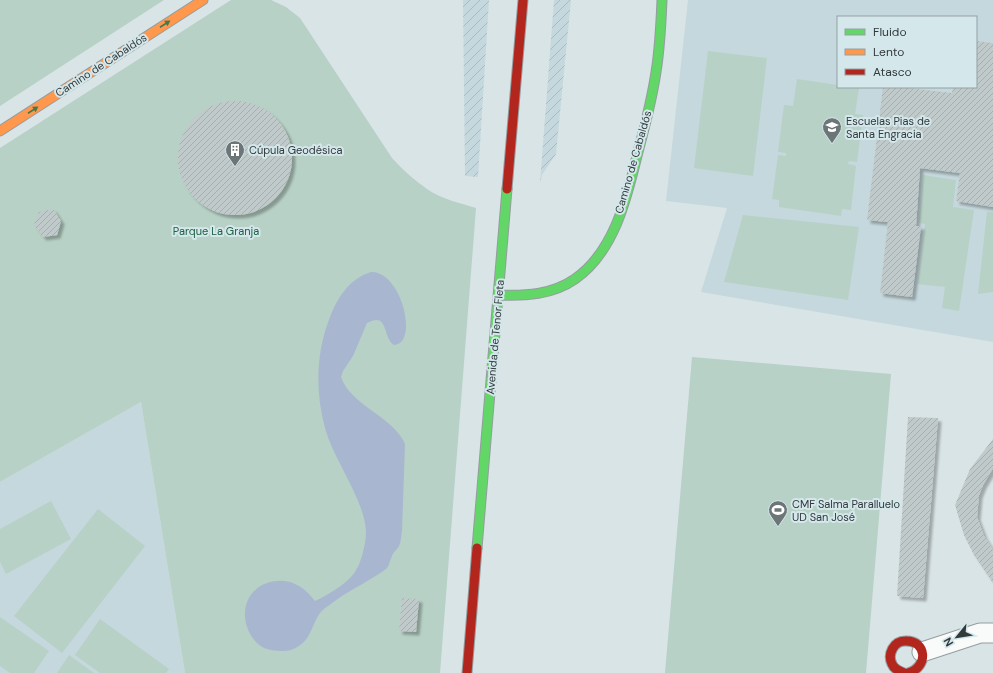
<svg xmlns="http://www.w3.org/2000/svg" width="993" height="673" font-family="'DM Sans',sans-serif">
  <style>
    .built { fill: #c5d8dd; fill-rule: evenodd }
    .industrial { fill: url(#industrial-furrows) }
    .green { fill: #b7d1c6 }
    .water { fill: #a9b6d0 }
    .building { fill: url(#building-hatch); filter: url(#shadow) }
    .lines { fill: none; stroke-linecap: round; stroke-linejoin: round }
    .street-casing { stroke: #959d9f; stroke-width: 21 }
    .fast-casing { stroke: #959d9f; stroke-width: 11 }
    .slow-casing { stroke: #959d9f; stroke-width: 11 }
    .jam-casing { stroke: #959d9f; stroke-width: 11 }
    .street { stroke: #f9fbfb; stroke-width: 19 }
    .fast { stroke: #63d668; stroke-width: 9 }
    .slow { stroke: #ff974d; stroke-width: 9 }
    .jam { stroke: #b3261e; stroke-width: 9 }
    .oneway { fill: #46784d }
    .labels { text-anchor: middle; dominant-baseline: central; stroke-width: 4; stroke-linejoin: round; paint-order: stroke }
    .street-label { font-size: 11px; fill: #32393b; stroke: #d4e7eb }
    .poi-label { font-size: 11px; fill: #32393b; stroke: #d4e7eb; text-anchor: start }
    .park-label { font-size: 11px; fill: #1f6141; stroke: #d4e7eb }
  </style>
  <defs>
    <pattern id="industrial-furrows" width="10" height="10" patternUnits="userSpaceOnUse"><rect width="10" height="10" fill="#c5d8dd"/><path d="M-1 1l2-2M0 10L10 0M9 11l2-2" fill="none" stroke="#aababf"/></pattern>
    <pattern id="building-hatch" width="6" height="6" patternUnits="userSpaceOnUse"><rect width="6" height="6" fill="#c1caca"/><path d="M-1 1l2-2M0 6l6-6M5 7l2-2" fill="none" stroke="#a6aeae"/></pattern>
    <filter id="shadow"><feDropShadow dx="3.5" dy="3.5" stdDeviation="1" flood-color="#0004"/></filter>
  </defs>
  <rect width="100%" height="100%" fill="#d9e4e6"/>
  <path class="built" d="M688 0H993V342L701 292 727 208 666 201ZM838 17H976V87H838Z
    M141 402 185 673H0V482Z"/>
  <path class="industrial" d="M463 0H489L478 177 465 176Z
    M554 0H571L556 154 542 175 540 183Z"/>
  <path class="green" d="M0 0H164L0 106Z
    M231 0H271L286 7 300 18 392 158C403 170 414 180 427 189 441 199 460 203 476 208L440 673H185L141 402 0 482V148Z
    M708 51 767 58 753 176 694 168Z
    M797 79 838 85V87L859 88 855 114 863 115 857 162 849 161 848 164 856 166 851 210 842 209 841 216 779 207V200L772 199 778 155 786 156V153L778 152 784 105 793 106Z
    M923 175 956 180 953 207 974 210 959 311 942 308 945 287 917 284 925 224 919 223Z
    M987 212H993V292L978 294Z
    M743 215 859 227 848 300 724 282Z
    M692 357 891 374 866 673H665Z
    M51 501 71 539 6 574 0 562V529Z
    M98 509 145 546 62 653 14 616Z
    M0 617 49 651 34 673H10L0 666Z
    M100 619 169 669 166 673H100L75 655Z
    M69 655 94 673H57Z"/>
  <path class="water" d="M371 272C402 271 419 344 394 345 382 337 389 311 367 323L353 356 343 371 341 377C350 405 394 417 405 444L402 531C401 536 401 542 399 546 397 550 393 552 392 556 390 560 389 567 386 569 371 580 354 588 339 598 333 603 325 607 320 613 310 627 312 642 291 650 283 652 272 651 264 648 248 640 240 616 248 600 256 582 280 576 297 585 304 588 310 595 315 601 328 595 350 582 356 570 359 566 360 561 362 556 364 548 366 540 366 532 365 500 334 461 325 428 315 391 316 352 330 317 338 297 349 279 371 272Z"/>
  <path class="building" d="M976 41 993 43V207L956 201 960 173 920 168 916 226H921L912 297 880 293 888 222 867 220 883 87H900L952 93 953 87H976Z
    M178 158a57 57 0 1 1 114 0a57 57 0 1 1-114 0Z
    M53 209 61 221 57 235 43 237 34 225 39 212Z
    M908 417 938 418 923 598 897 596Z
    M993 439V468L983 485 979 495 977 517 984 536 993 550V583L974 555 964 535 955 505 970 469Z
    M402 598 419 599 416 632 399 631Z"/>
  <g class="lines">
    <g class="street-casing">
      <path id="street" d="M922 652 980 633H993"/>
    </g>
    <g class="fast-casing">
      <path id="fast" d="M499 295C525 296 552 295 575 279 615 251 627 197 638 152 645 126 652 99 656 72 660 48 661 24 662 0
        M477 548 507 189"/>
    </g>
    <g class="slow-casing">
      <path id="slow" d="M0 131 203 0"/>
    </g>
    <g class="jam-casing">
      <path id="jam" d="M507 189 523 0
        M467 673 477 548
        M904 673C899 671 894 669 892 664 887 654 894 641 905 641 927 640 929 667 908 673"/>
    </g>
    <use href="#street" class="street"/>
    <use href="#fast" class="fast"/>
    <use href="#slow" class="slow"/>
    <use href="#jam" class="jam"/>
  </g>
  <defs><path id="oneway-solid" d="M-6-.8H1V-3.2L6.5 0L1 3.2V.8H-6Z"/></defs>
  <g class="oneway">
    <use href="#oneway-solid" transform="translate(165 24) rotate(-33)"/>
    <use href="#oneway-solid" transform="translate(33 110) rotate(-33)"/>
  </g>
  <defs>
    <g id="school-pin" transform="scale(1)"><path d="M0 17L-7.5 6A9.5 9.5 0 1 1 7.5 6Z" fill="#6c7577" stroke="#d4e7eb"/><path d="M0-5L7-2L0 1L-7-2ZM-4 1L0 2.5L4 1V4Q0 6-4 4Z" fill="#fff"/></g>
    <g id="building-pin" transform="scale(1)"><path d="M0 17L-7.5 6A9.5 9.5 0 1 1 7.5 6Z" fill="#6c7577" stroke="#d4e7eb"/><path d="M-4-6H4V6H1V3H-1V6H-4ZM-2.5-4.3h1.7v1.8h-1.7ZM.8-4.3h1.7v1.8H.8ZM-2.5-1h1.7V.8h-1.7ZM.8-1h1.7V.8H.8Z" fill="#fff"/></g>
    <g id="stadium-pin" transform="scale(1)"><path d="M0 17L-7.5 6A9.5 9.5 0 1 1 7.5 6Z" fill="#6c7577" stroke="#d4e7eb"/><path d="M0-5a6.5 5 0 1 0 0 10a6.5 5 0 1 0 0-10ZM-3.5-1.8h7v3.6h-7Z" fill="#fff"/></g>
  </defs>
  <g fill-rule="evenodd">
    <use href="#school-pin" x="832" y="127"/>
    <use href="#building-pin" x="235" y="150"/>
    <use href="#stadium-pin" x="778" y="510"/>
  </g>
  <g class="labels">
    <g class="street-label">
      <text transform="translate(101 65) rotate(-33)">Camino de Cabaldós</text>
      <text transform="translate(633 162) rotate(-74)">Camino de Cabaldós</text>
      <text transform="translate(495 337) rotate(-85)">Avenida de Tenor Fleta</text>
    </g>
    <g class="poi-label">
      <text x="846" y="121">Escuelas Pias de<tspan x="846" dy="13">Santa Engracia</tspan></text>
      <text x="249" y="150">Cúpula Geodésica</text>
      <text x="792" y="504">CMF Salma Paralluelo<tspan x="792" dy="13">UD San José</tspan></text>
    </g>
    <g class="park-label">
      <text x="216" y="231">Parque La Granja</text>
    </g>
  </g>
  <rect x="837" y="16" width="140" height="72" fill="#d4e7eb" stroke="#93a1a5"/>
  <rect x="845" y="29" width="20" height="6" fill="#63d668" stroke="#93a1a5"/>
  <text x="873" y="36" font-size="12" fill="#32393b">Fluido</text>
  <rect x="845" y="49" width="20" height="6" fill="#ff974d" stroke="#93a1a5"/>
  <text x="873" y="56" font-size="12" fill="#32393b">Lento</text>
  <rect x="845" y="69" width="20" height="6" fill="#b3261e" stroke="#93a1a5"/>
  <text x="873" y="76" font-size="12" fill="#32393b">Atasco</text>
  <g transform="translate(957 637) rotate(240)" stroke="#d4e7eb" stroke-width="3" paint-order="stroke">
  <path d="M0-3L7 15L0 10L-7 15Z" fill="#32393b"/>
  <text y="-6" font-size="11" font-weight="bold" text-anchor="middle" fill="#32393b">N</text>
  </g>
</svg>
